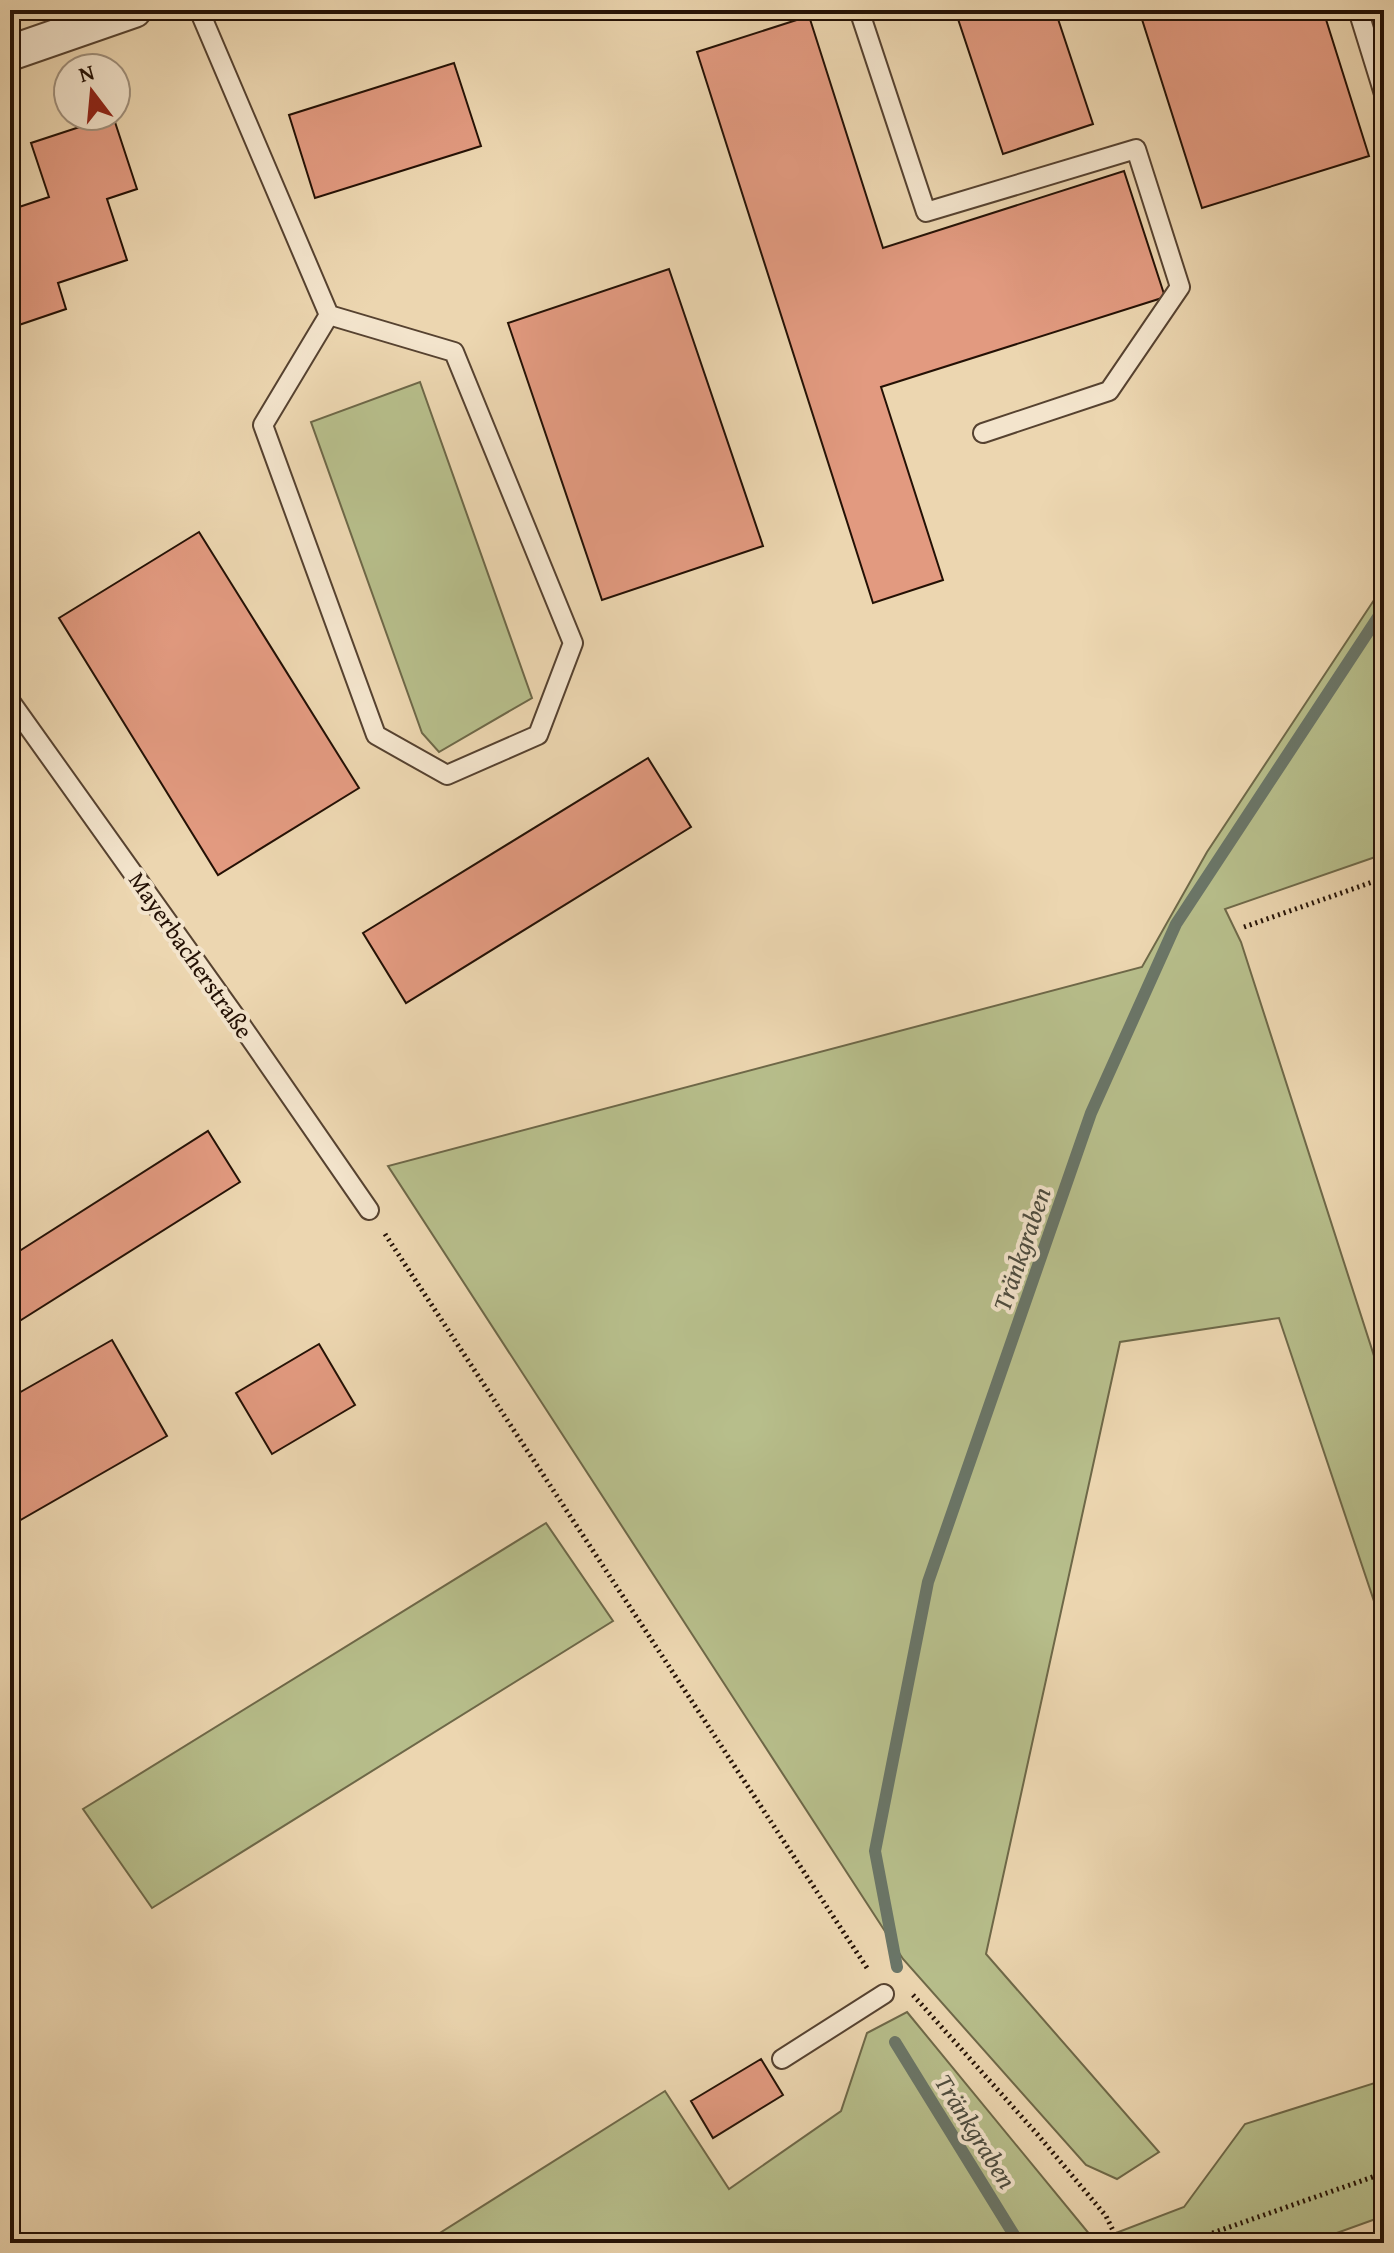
<svg xmlns="http://www.w3.org/2000/svg" width="1394" height="2253" font-family="'Gentium Book Plus',serif">
  <style>
    .green { fill: #b7be8b; stroke: #6e6848; stroke-width: 2 }
    .lines { fill: none; stroke-linecap: round; stroke-linejoin: round }
    .stream { stroke: #6a7668; stroke-width: 12 }
    .building { fill: #e29a80; stroke: #241105; stroke-width: 2 }
    .lane-casing { stroke: #564230; stroke-width: 22 }
    .street-casing { stroke: #564230; stroke-width: 38 }
    .path { stroke: #241105; stroke-width: 5; stroke-dasharray: 2 4; stroke-linecap: butt }
    .lane { stroke: #f3e4cc; stroke-width: 18 }
    .street { stroke: #f3e4cc; stroke-width: 34 }
    .labels { text-anchor: middle; dominant-baseline: central; stroke-width: 8; stroke-linejoin: round; paint-order: stroke }
    .street-label { font-size: 24px; fill: #241105; stroke: #f3e4cc }
    .water-label { font-size: 26px; font-style: italic; fill: #4d4c3f; stroke: #f3e4cc }
  </style>
  <rect width="100%" height="100%" fill="#ecd6b0"/>
  <filter id="stains"><feTurbulence type="fractalNoise" baseFrequency=".0025" numOctaves="4"/><feColorMatrix values="0 0 0 0 .2 0 0 0 0 .09 0 0 0 0 .02 0 0 0 .5 -.17"/></filter>
  <radialGradient id="worn" r=".72"><stop offset=".6" stop-color="#630" stop-opacity="0"/><stop offset="1" stop-color="#630" stop-opacity=".3"/></radialGradient>
  <path class="green" d="M420 382 532 698 439 752 422 733 311 422Z
    M1384 585V854L1225 909 1241 942 1384 1387V1631L1279 1318 1120 1342 986 1954 1159 2152 1117 2179 1086 2165 903 1959 388 1166 1142 967 1207 852Z
    M546 1523 613 1621 152 1908 83 1809Z
    M907 2012 1095 2241 1184 2207 1245 2124 1384 2080V2216L1309 2243H424L665 2091 729 2189 841 2111 867 2033Z"/>
  <g class="lines">
    <path class="stream" d="M897 1967 875 1851 928 1582 1091 1113 1176 924 1384 608
      M895 2042 1019 2243"/>
  </g>
  <path class="building" d="M955 10H1055L1093 124 1003 154Z
    M1139 10H1323L1369 156 1202 208Z
    M809 16 883 248 1124 171 1165 297 881 387 943 580 873 603 697 52Z
    M454 63 481 146 315 198 289 115Z
    M113 116 137 189 107 199 127 260 58 283 66 309 10 328V210L49 197 31 143Z
    M669 269 763 546 602 600 508 323Z
    M199 532 359 788 218 875 59 618Z
    M648 758 691 827 406 1003 363 933Z
    M208 1131 240 1182 10 1327V1257Z
    M112 1340 167 1436 10 1526V1398Z
    M319 1344 355 1405 272 1454 236 1393Z
    M761 2059 783 2095 713 2138 691 2101Z"/>
  <g class="lines">
    <g class="lane-casing">
      <path id="lane" d="M199 10 329 315
        M859 10 926 212 1136 149 1180 287 1109 391 983 433
        M1358 10 1384 94
        M329 315 454 352 573 643 538 735 447 775 376 735 263 425Z
        M10 701 237 1019 369 1210
        M782 2059 884 1994"/>
    </g>
    <g class="street-casing">
      <path id="street" d="M10 53 134 10"/>
    </g>
    <path class="path" d="M1244 927 1384 878
      M385 1234 867 1968
      M913 1995 1038 2135 1106 2216 1119 2243
      M1184 2243 1384 2173"/>
    <use href="#lane" class="lane"/>
    <use href="#street" class="street"/>
  </g>
  <g class="labels">
    <g class="street-label">
      <text transform="translate(191 955) rotate(55)">Mayerbacherstraße</text>
    </g>
    <g class="water-label">
      <text transform="translate(1021 1249) rotate(-71)">Tränkgraben</text>
      <text transform="translate(976 2131) rotate(58)">Tränkgraben</text>
    </g>
  </g>
  <rect width="1394" height="2253" fill="none" stroke="#ecd6b0" stroke-width="40"/>
  <rect x="12" y="12" width="1370" height="2229" fill="none" stroke="#241105" stroke-width="4"/>
  <rect x="20" y="20" width="1354" height="2213" fill="none" stroke="#241105" stroke-width="2"/>
  <g transform="translate(92 92) rotate(344)"><circle r="38" fill="#f3e4cc" stroke="#a0907c" stroke-width="2"/>
  <path d="M0-6L14 30L0 20L-14 30Z" fill="#8f2418"/>
  <text y="-12" font-size="22" font-weight="bold" text-anchor="middle" fill="#241105">N</text>
  </g>
  <rect width="100%" height="100%" filter="url(#stains)"/>
  <rect width="100%" height="100%" fill="url(#worn)"/>
</svg>
